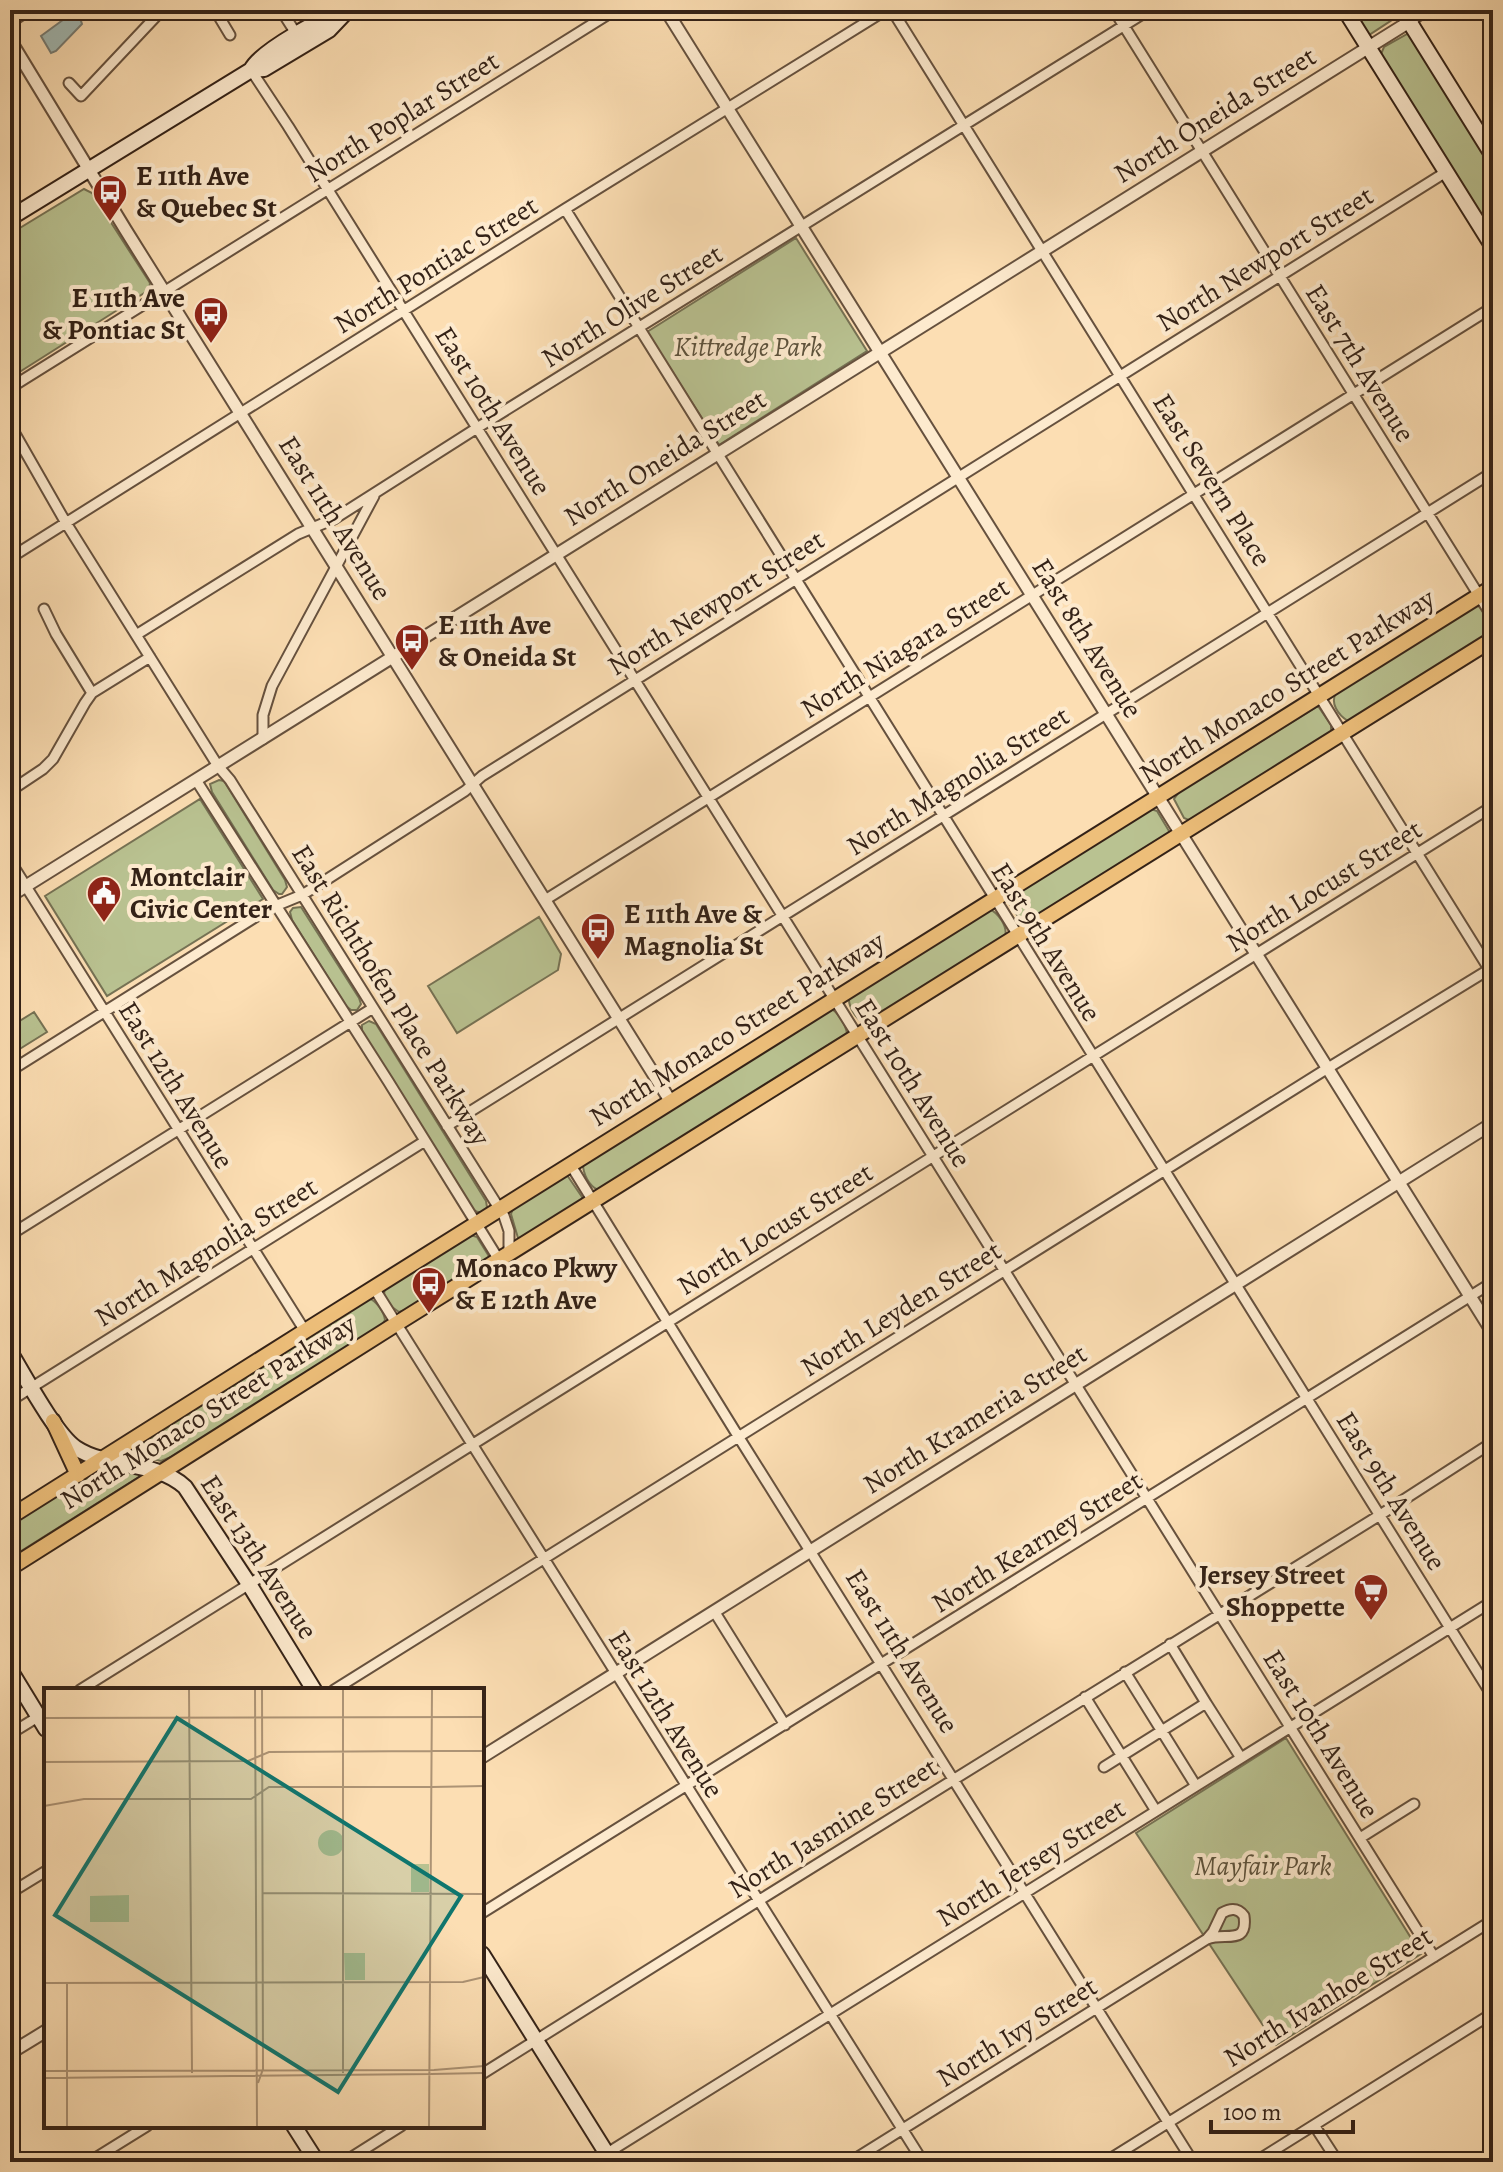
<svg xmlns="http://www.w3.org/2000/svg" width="1503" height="2172" font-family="Alegreya,serif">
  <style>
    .green { fill: #b9c291; stroke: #767254; stroke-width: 2 }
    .water { fill: #a2bab5; stroke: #767d76; stroke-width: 2 }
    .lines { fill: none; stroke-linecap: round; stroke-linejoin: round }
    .minor-casing { stroke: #66513e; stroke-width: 13 }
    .tertiary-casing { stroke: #66513e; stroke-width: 15 }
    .secondary-casing { stroke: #342217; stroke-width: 18 }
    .primary-casing { stroke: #342217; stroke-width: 18 }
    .minor { stroke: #fdeace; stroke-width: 9 }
    .tertiary { stroke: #fdeace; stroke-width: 11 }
    .secondary { stroke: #fdeace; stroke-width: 14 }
    .primary { stroke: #eebf7a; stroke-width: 14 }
    .labels { text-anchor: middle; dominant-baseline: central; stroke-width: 8; stroke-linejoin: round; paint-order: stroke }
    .street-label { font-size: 28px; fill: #342217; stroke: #fdeace }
    .poi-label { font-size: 28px; font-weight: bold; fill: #342217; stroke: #fdeace; text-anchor: start }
    .park-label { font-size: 28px; font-style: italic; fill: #5c523c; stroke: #fdeace }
    .inset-road { fill: none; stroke: #ac9375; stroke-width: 2 }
    .view { fill: #0f766e; fill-opacity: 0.15; stroke: #0f766e; stroke-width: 4 }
    .inset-edge { fill: none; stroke: #342217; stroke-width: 4 }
  </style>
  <rect width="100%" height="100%" fill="#fcdeb3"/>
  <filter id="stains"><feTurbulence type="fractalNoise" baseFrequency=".0025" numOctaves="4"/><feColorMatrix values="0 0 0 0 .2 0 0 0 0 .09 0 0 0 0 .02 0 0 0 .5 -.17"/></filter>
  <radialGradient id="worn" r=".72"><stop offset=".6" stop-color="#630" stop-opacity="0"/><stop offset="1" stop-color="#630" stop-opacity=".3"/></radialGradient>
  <path class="green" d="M1352 10H1396L1398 16 1369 35Z
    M1409 33 1412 35 1493 165V233L1381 54 1384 47Z
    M84 189 92 193 150 283 149 290 10 378V234Z
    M796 238 867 351 719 445 647 332Z
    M1476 605C1484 608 1491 621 1493 629L1488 635 1351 720 1348 721C1338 715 1330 703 1336 693Z
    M1318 706 1331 725V732L1191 821 1184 818 1174 799 1179 792Z
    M219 780 224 781 285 880 287 887 282 894H279L273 890 212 792 210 784Z
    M200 799 263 899 107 996 45 896Z
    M1151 809 1157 811 1169 831 1167 836 1027 921 1019 918 1009 903 1012 896Z
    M301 907 359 998 361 1004 357 1010H351L346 1006 292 920 290 912 293 908Z
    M989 909C999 913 1008 927 1005 937L868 1024C857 1022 848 1007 849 997Z
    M539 917 561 954 558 970 457 1033 428 986Z
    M832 1009C839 1014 846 1025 847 1034L844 1037 603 1188 598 1190C589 1186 583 1174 583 1164L828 1010Z
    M34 1012 47 1032 10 1055V1027Z
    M369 1021 376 1024 486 1201 487 1207C484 1214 479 1213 473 1210L362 1033V1025Z
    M567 1175 582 1197V1200L520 1239 518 1238 511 1214 514 1206Z
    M471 1235 477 1237 490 1258 408 1309 399 1312 392 1307 384 1295 385 1287Z
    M368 1298C376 1300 384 1312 385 1320L380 1328 171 1457 161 1461 131 1454 129 1451 130 1447Z
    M103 1464 140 1473 139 1477 10 1558V1522Z
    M1286 1738 1421 1954 1276 2045 1136 1833Z"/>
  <path class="water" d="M71 14 79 15 82 24 56 51 51 53 41 36Z"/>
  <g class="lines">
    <g class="minor-casing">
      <path id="minor" d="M215 10 230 35
        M281 10 297 35
        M892 10 1491 972
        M1114 10 1493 618
        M10 19 17 18 29 10
        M1409 22 1427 10
        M251 70 288 126 1434 1957
        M69 83 81 96 162 10
        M565 209 1493 1697
        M10 388 615 10
        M10 425 66 523 218 766 230 780 504 1216 509 1231V1254
        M10 558 565 209 886 10
        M44 609 56 634 92 693
        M136 635 298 534 334 519 477 428 1149 10
        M263 739V715L272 686 374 496
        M196 780 388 1081 499 1260
        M10 791 43 769 53 759 85 703 92 693 150 657
        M10 861 305 1331
        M545 900 1493 307
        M10 1071 268 909 302 895 315 887 465 791 482 776 1446 172
        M447 1126 1493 472
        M570 1164 738 1436 1193 2162
        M10 1235 373 1008
        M374 1288 923 2162
        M10 1401 425 1141
        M714 1611 785 1725
        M1170 1644 1206 1703
        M1125 1672 1196 1786
        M80 1690 1493 806
        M334 1690 1328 1068 1493 967
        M1085 1697 1156 1811
        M10 1734 46 1712
        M1104 1767 1206 1703 1241 1758
        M1360 1838 1414 1804
        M10 1893 46 1871
        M482 1913 1493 1282
        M482 2074 758 1901 1380 1515 1493 1442
        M1314 2125 1338 2162
        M89 2162 147 2126
        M344 2162 401 2126
        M593 2162 1493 1601
        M850 2162 1207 1939C1225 1932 1248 1946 1244 1916 1238 1908 1231 1908 1222 1913L1213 1932 1207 1939
        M1105 2162 1493 1920
        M1255 2162 1493 2013"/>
    </g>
    <g class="tertiary-casing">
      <path id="tertiary" d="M666 10 1493 1333
        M10 40 125 229 671 1102
        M10 896 1409 22
        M482 1757 1493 1123
        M10 2053 46 2031"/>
    </g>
    <g class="secondary-casing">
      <path id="secondary" d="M1345 10 1493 247
        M1402 10 1493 156
        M251 70C260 51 325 16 346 10
        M10 218 251 70 264 69 329 30 348 10
        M10 1352C24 1375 56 1435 76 1448 108 1469 156 1460 185 1487L249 1584 314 1690
        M10 1670 46 1729
        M482 1954 612 2162
        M294 2126 317 2162"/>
    </g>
    <g class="primary-casing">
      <path id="primary" d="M53 1421 78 1475
        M10 1517 305 1331 1493 587
        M10 1568 396 1324 1493 639"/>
    </g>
    <use href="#minor" class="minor"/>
    <use href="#tertiary" class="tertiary"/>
    <use href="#secondary" class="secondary"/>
    <use href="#primary" class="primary"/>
  </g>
  <defs>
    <g id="bus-pin" transform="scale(1.8)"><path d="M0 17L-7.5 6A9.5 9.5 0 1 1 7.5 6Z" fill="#8f2418" stroke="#fdeace"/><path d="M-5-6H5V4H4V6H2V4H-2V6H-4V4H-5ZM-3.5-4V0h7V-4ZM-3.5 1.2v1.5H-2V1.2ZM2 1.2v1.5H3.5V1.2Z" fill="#fff"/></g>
    <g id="civic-pin" transform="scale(1.8)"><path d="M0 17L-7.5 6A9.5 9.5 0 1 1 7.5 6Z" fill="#8f2418" stroke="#fdeace"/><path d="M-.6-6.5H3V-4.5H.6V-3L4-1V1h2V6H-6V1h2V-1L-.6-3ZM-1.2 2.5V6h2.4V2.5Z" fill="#fff"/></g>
    <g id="supermarket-pin" transform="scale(1.8)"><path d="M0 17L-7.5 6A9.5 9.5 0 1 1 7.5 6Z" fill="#8f2418" stroke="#fdeace"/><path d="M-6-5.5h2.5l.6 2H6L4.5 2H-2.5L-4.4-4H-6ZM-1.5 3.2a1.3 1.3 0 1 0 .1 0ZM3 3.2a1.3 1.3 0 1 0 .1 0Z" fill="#fff"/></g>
  </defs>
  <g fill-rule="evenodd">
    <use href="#bus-pin" x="110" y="192"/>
    <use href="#bus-pin" x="211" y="314"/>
    <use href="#bus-pin" x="412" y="641"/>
    <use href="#civic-pin" x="104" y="893"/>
    <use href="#bus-pin" x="598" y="930"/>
    <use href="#bus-pin" x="429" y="1284"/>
    <use href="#supermarket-pin" x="1371" y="1591"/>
  </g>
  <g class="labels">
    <g class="street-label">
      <text transform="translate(1215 115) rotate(-32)">North Oneida Street</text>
      <text transform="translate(402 117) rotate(-32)">North Poplar Street</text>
      <text transform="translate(1265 259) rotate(-32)">North Newport Street</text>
      <text transform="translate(436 265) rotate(-32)">North Pontiac Street</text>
      <text transform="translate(632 306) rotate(-32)">North Olive Street</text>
      <text transform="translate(1360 363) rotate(58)">East 7th Avenue</text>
      <text transform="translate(493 411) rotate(58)">East 10th Avenue</text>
      <text transform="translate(665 458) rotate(-32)">North Oneida Street</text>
      <text transform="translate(1212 480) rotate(58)">East Severn Place</text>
      <text transform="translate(335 518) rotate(58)">East 11th Avenue</text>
      <text transform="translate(716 603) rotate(-32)">North Newport Street</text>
      <text transform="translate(1087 638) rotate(58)">East 8th Avenue</text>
      <text transform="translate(905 648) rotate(-32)">North Niagara Street</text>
      <text transform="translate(1287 686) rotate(-32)">North Monaco Street Parkway</text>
      <text transform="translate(958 781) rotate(-32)">North Magnolia Street</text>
      <text transform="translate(1324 886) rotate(-32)">North Locust Street</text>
      <text transform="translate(1046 942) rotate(58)">East 9th Avenue</text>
      <text transform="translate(391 995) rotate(58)">East Richthofen Place Parkway</text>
      <text transform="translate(737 1029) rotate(-32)">North Monaco Street Parkway</text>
      <text transform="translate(913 1083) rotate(58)">East 10th Avenue</text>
      <text transform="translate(176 1085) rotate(58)">East 12th Avenue</text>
      <text transform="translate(775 1229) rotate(-32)">North Locust Street</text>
      <text transform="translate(206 1252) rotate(-32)">North Magnolia Street</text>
      <text transform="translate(901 1309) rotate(-32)">North Leyden Street</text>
      <text transform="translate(208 1412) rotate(-32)">North Monaco Street Parkway</text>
      <text transform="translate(975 1419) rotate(-32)">North Krameria Street</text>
      <text transform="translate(1391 1491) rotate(58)">East 9th Avenue</text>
      <text transform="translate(1037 1542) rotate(-32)">North Kearney Street</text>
      <text transform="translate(259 1557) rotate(57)">East 13th Avenue</text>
      <text transform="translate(902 1651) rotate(58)">East 11th Avenue</text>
      <text transform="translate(666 1714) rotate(58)">East 12th Avenue</text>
      <text transform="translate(1321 1734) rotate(58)">East 10th Avenue</text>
      <text transform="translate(833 1828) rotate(-32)">North Jasmine Street</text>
      <text transform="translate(1031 1863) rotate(-32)">North Jersey Street</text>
      <text transform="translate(1328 1997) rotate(-32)">North Ivanhoe Street</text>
      <text transform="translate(1017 2032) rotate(-32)">North Ivy Street</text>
    </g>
    <g class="poi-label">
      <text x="136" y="176">E 11th Ave<tspan x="136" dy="32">&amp; Quebec St</tspan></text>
      <text x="185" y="298" text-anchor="end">E 11th Ave<tspan x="185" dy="32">&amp; Pontiac St</tspan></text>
      <text x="438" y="625">E 11th Ave<tspan x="438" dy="32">&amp; Oneida St</tspan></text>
      <text x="130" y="877">Montclair<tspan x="130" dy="32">Civic Center</tspan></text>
      <text x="624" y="914">E 11th Ave &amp;<tspan x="624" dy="32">Magnolia St</tspan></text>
      <text x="455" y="1268">Monaco Pkwy<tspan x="455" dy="32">&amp; E 12th Ave</tspan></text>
      <text x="1345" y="1575" text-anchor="end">Jersey Street<tspan x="1345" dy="32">Shoppette</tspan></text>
    </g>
    <g class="park-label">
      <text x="748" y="347">Kittredge Park</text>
      <text x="1263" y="1866">Mayfair Park</text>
    </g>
  </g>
  <g transform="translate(44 1688)">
    <rect width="440" height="440" fill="#fcdeb3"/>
    <path d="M274 155a13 13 0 1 1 26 0a13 13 0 1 1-26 0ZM367 176H385V204H367ZM85 207V234H46V208ZM300 265H321V292H301Z" fill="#b9c291"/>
    <path class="inset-road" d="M145 1 148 385M211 1 213 439M299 1V385M0 30 440 29M388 63H440M0 74 204 73 225 64 388 63M388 99 440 98M0 118 40 111H207L225 99H388M218 205 440 206M0 295 419 294 440 289M23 295V439M390 382 440 378M0 383 390 382M387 386 440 385M0 390 387 386M214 395 219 381 218 1M385 439 388 1"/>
    <path class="view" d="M133 30 417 208 294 404 11 227Z"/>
    <rect width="440" height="440" class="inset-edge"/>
  </g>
  <rect width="1503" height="2172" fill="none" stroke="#fcdeb3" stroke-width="40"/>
  <rect x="12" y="12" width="1479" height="2148" fill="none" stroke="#342217" stroke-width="4"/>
  <rect x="20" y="20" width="1463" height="2132" fill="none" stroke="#342217" stroke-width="2"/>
  <path d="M1211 2120v12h142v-12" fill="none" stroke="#342217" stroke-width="4"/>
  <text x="1223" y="2120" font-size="24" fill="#342217" stroke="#fdeace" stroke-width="6" paint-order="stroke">100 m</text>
  <rect width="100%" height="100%" filter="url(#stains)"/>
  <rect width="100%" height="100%" fill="url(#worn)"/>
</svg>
